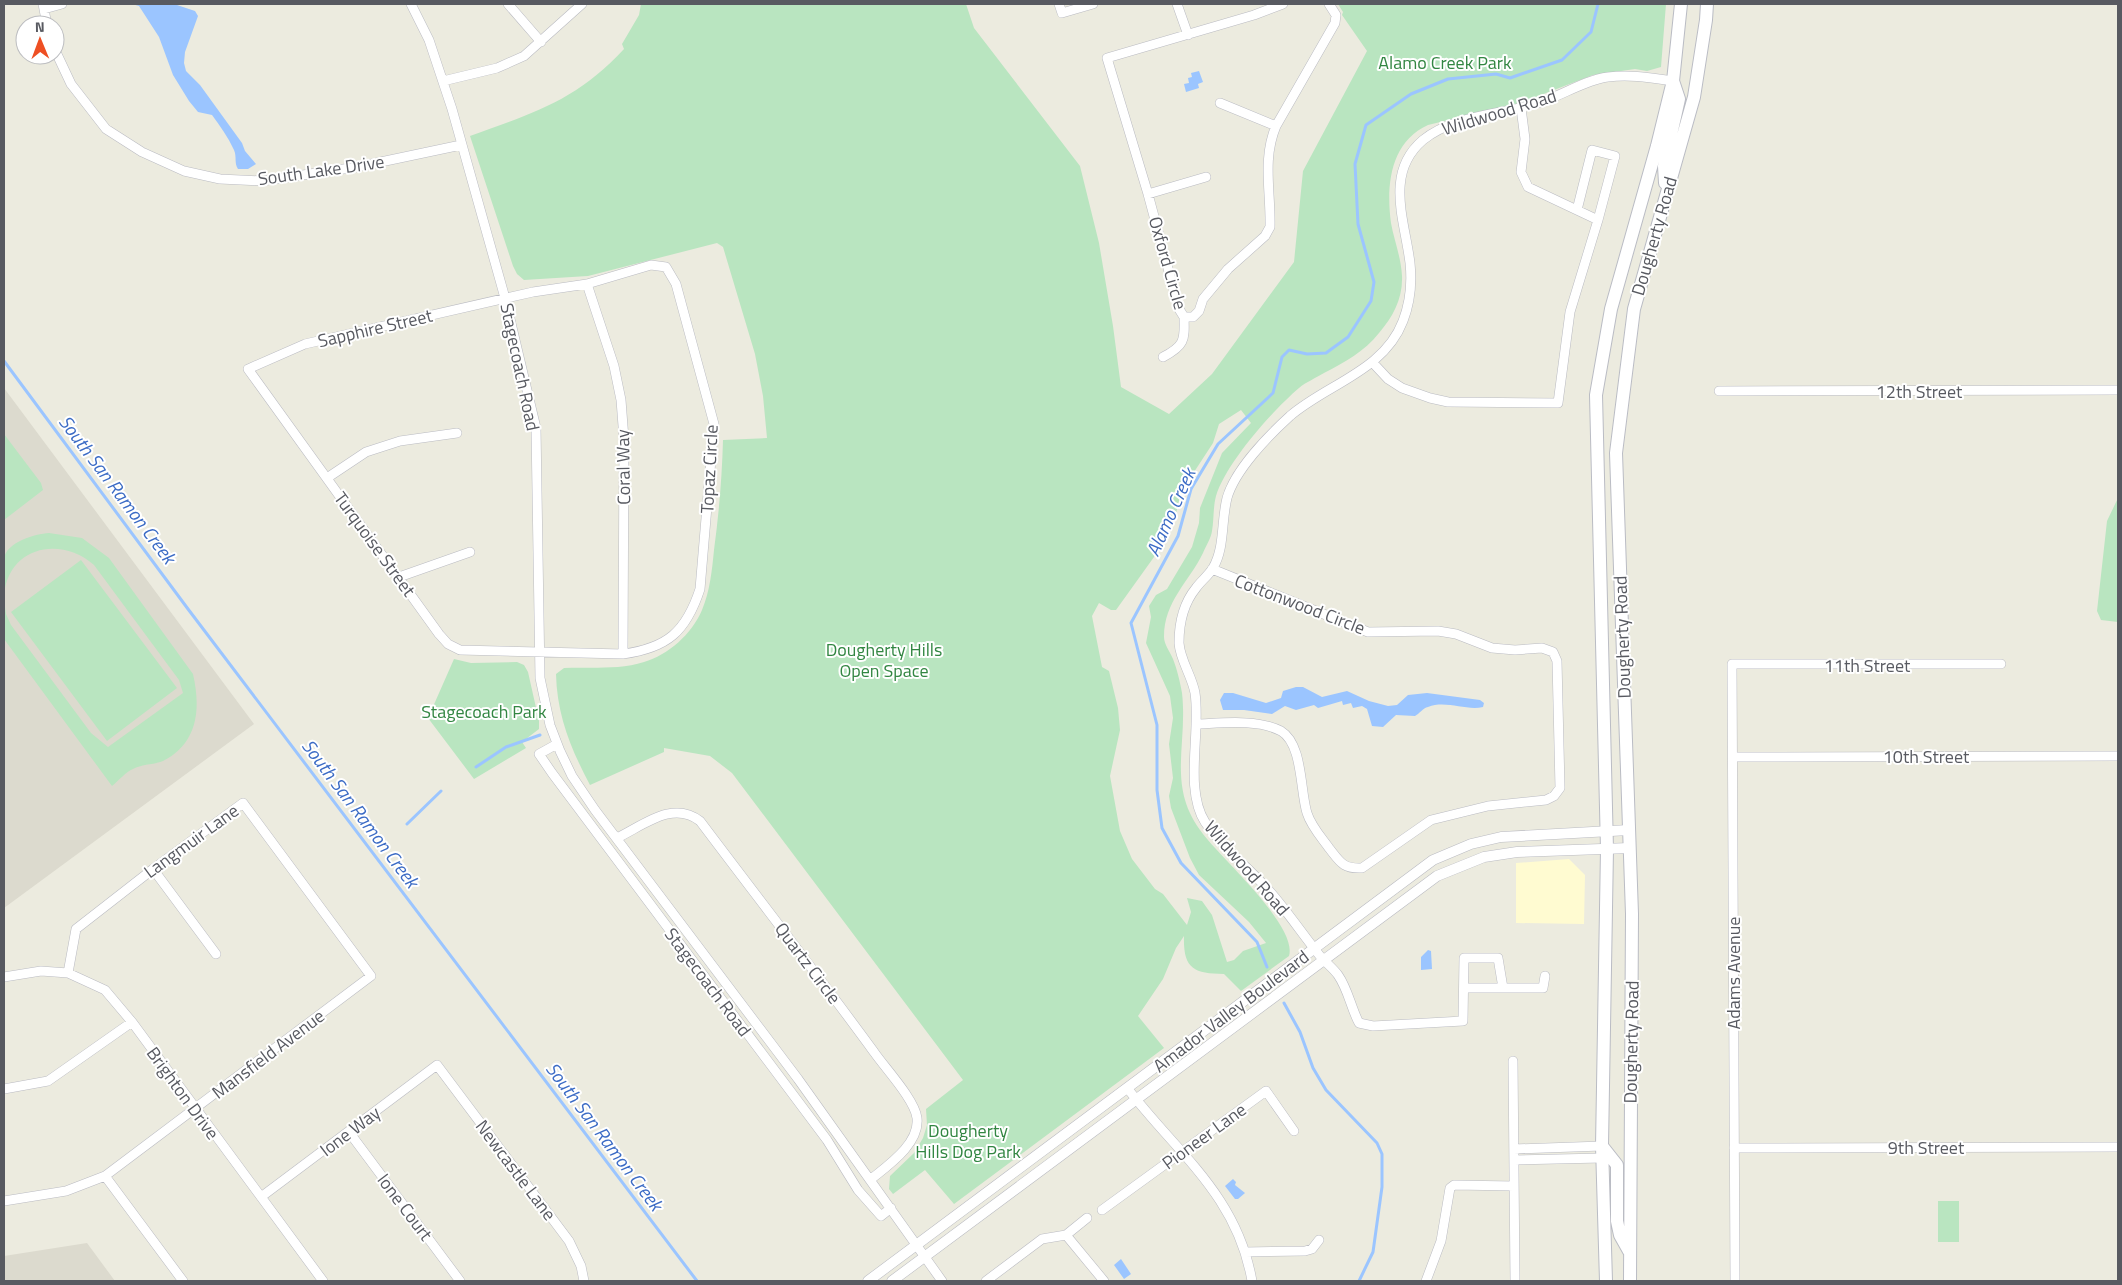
<svg xmlns="http://www.w3.org/2000/svg" width="2122" height="1285" font-family="'Titillium Web',sans-serif">
  <style>
    .commercial { fill: #fffbd1 }
    .education { fill: #dcdace }
    .green { fill: #b9e5c0; fill-rule: evenodd }
    .water { fill: #9bc5ff }
    .lines { fill: none; stroke-linecap: round; stroke-linejoin: round }
    .stream { stroke: #9bc5ff; stroke-width: 3 }
    .minor-casing { stroke: #babbc2; stroke-width: 10 }
    .tertiary-casing { stroke: #babbc2; stroke-width: 11 }
    .secondary-casing { stroke: #babcc4; stroke-width: 14 }
    .minor { stroke: #fff; stroke-width: 9 }
    .tertiary { stroke: #fff; stroke-width: 10 }
    .secondary { stroke: #fff; stroke-width: 12 }
    .labels { text-anchor: middle; dominant-baseline: central; stroke-width: 4; stroke-linejoin: round; paint-order: stroke }
    .park-label { font-size: 18px; fill: #328642; stroke: #fff }
    .street-label { font-size: 18px; fill: #585a61; stroke: #fff }
    .water-label { font-size: 19px; font-style: italic; fill: #3b6bc5; stroke: #fff }
  </style>
  <rect width="100%" height="100%" fill="#ecebdf"/>
  <path class="commercial" d="M1569 859 1585 875 1584 924 1516 923V863Z"/>
  <path class="education" d="M4 388 254 724 4 908Z
    M87 1243 115 1281H4V1256Z"/>
  <path class="green" d="M641 4H966L974 28 1080 166 1099 243 1113 326 1121 387 1169 414 1212 374 1294 262 1303 171 1367 51 1342 15 1343 12 1338 4H1666L1661 67 1647 71 1635 69 1593 75 1523 102 1428 125C1390 142 1386 186 1391 223 1394 240 1401 257 1402 276 1403 298 1393 317 1379 333 1364 352 1345 362 1324 373 1316 378 1306 382 1299 388 1272 411 1226 463 1216 496 1213 507 1214 520 1212 531 1211 538 1206 546 1203 553 1189 582 1164 601 1164 637 1164 644 1170 652 1173 659 1177 669 1180 682 1182 693 1188 746 1166 787 1203 834 1221 858 1298 926 1289 956L1241 991 1224 974C1193 974 1183 968 1184 936L1176 948 1163 979 1138 1016 1164 1048 954 1204 925 1170 893 1194 889 1189 890 1176 914 1153 923 1138 927 1125 926 1109 963 1080 732 773 710 756 664 748V752L590 785C571 749 557 716 556 674L564 668C590 667 619 670 644 662 668 655 692 634 702 610 710 591 712 570 714 550 719 513 722 477 723 440L767 438 763 396 755 354 723 247 717 243 588 276 524 280 517 274 513 266 470 136C534 113 577 100 624 49L622 44 639 15ZM1241 410 1251 423 1222 453 1200 508 1199 523 1192 547 1167 589 1156 595 1149 606 1151 617 1146 643 1170 696 1173 718 1169 744 1173 778 1169 796 1171 808 1190 858 1199 875 1249 922 1266 943 1243 951 1234 960 1227 962 1212 915 1202 901 1187 898 1191 912 1187 925 1163 894 1155 889 1132 859 1120 831 1110 776 1120 730 1118 708 1109 671 1102 667 1092 616 1099 603 1111 610H1116L1154 557 1176 514 1181 492 1213 443 1219 424Z
    M4 434 41 483 43 490 4 520Z
    M2118 498V622L2101 620 2097 611 2107 521Z
    M49 533 82 538 109 558 193 674C201 709 198 743 163 761 153 765 142 764 133 769 126 772 119 780 112 786L4 639V600L6 614 11 625 91 733 108 747 183 693 179 680 94 565C61 536 9 546 4 595 4 583 2 570 4 559 6 542 35 534 49 533Z
    M81 560 177 688 107 741 11 612Z
    M454 659 471 663 517 662 524 665 528 672 539 721V729L522 742 526 748 474 779 428 718Z
    M1938 1201H1959V1242H1938Z"/>
  <path class="water" d="M132 4H174L195 11 198 16 185 52 184 63 186 71 200 85 242 143 245 151 256 164 248 169H238C234 163 237 157 234 150 228 137 220 126 212 115L198 112 189 101 173 75 159 37 139 6Z
    M1199 71 1203 82 1198 84 1199 88 1186 92 1184 84 1189 83 1188 78 1192 77 1191 73Z
    M1296 687H1303L1322 697 1347 691 1369 701 1388 706 1397 705 1408 695 1427 693 1480 700 1484 703 1483 707C1466 711 1446 700 1428 707 1423 708 1419 714 1415 716L1396 715 1383 727 1372 726 1367 709 1362 706 1353 708 1351 703 1343 705 1342 701 1318 708 1314 705 1296 710 1285 706 1272 714 1244 710H1223L1220 700 1224 693H1233L1266 703 1281 698 1283 691Z
    M1428 950 1431 951 1432 969 1421 970V957Z
    M1233 1179 1236 1182 1235 1185 1245 1193 1238 1199H1235L1225 1186Z
    M1121 1259 1131 1274 1124 1279 1114 1265Z"/>
  <g class="lines">
    <path class="stream" d="M4 361 188 609 697 1281
      M476 767 506 747 540 735
      M407 824 441 791
      M1267 967 1257 942 1181 863 1162 828 1157 790V725L1131 623 1178 536 1191 489 1218 444 1273 393 1282 357 1289 350 1307 354 1326 353 1348 337 1371 301 1374 282 1358 224 1355 164 1366 125 1411 94 1448 79 1496 74 1510 78 1562 60 1591 32 1598 4
      M1284 1003 1300 1032 1313 1068 1326 1090 1377 1143 1382 1154V1187L1373 1252 1359 1281"/>
    <g class="minor-casing">
      <path id="minor" d="M43 4 47 25
        M411 4 429 40 452 109 505 298 536 428 540 678 550 725 560 751 572 776 595 810 798 1079 942 1281
        M508 4 541 42
        M1059 4 1062 13 1093 4
        M1177 4 1188 35
        M1283 4 1254 15 1107 58 1148 194 1179 309 1184 317H1193L1199 311 1203 299 1228 269 1265 236 1270 227C1271 192 1262 159 1276 126L1335 23 1336 15 1329 4
        M44 9 62 4
        M55 50 71 84 106 129 142 152 184 171 220 179 262 181 357 167 461 145
        M443 81 497 68 524 56 582 4
        M1220 103 1276 126
        M1148 194 1206 177
        M1577 210 1592 150 1615 156 1598 220
        M651 265 666 267 676 284 714 424 700 589C686 632 667 648 623 654L460 650 448 644 439 634 248 369 305 344 533 292 587 284Z
        M587 284 614 366 621 400 624 439 623 654
        M1163 357C1184 346 1185 341 1184 317
        M1373 363 1388 379 1402 388 1430 398 1448 402 1558 403 1570 312 1598 220 1528 187 1521 172 1525 139 1521 108
        M1719 391 2118 390
        M327 478 366 452 400 441 457 433
        M399 577 470 552
        M1198 724C1223 723 1258 719 1281 731 1303 744 1300 791 1307 813 1311 826 1321 837 1329 848 1340 862 1343 869 1362 868L1431 820 1488 806 1546 800 1554 796 1560 788 1557 661 1553 652 1542 648 1515 650 1492 648 1456 634 1438 631 1368 632 1212 569
        M557 744 539 754 552 773 827 1140 858 1190 881 1216 891 1208
        M1733 757 2118 756
        M617 838C644 825 673 800 700 821 758 898 817 974 874 1052 885 1068 915 1100 917 1118 920 1144 887 1166 870 1180
        M153 869 216 954
        M4 977 41 971 68 973 105 990 132 1022 323 1281
        M1465 988H1543L1545 976
        M1503 988 1498 958H1464L1463 1021 1373 1026 1359 1023C1351 1008 1348 989 1338 975 1333 968 1326 963 1320 956 1304 936 1289 914 1272 894 1252 870 1223 849 1205 822 1184 789 1201 732 1195 693 1192 676 1180 660 1179 643 1179 624 1183 604 1196 588 1201 581 1208 576 1213 568 1225 547 1221 522 1227 498 1235 470 1268 436 1290 416 1327 384 1384 371 1403 321 1410 303 1412 282 1410 263 1405 221 1384 173 1423 140 1455 114 1503 115 1541 102 1563 95 1585 80 1608 77 1630 74 1652 78 1673 81
        M1513 1061 1515 1281
        M4 1089 48 1081 132 1022
        M1128 1089C1177 1153 1237 1195 1252 1281
        M349 1132 460 1281
        M1734 1148 2118 1147
        M1514 1149 1602 1146
        M1514 1160 1602 1158
        M105 1176 183 1281
        M261 1197 437 1065 569 1241 581 1266 584 1281
        M4 1201 66 1191 105 1176 371 976 243 803 153 869 76 929 68 973
        M1102 1210 1266 1091 1294 1131
        M1066 1235 1087 1218
        M1245 1252 1305 1251 1312 1249 1319 1240
        M986 1281 1042 1239 1066 1235 1104 1281
        M1426 1281 1441 1241 1450 1188 1454 1185 1514 1186
        M1735 1281 1732 664H2001"/>
    </g>
    <g class="tertiary-casing">
      <path id="tertiary" d="M868 1281 1433 860 1471 844 1501 837 1629 830
        M892 1281 1437 876 1484 857 1517 852 1630 848"/>
    </g>
    <g class="secondary-casing">
      <path id="secondary" d="M1665 183 1664 166 1679 99 1673 81
        M1602 1146 1617 1165V1221L1620 1235 1629 1251
        M1606 1281 1602 1146 1607 849 1596 395 1611 309 1657 146 1673 81 1681 4
        M1630 1281 1632 914 1616 453 1634 309 1694 97 1706 20 1707 4"/>
    </g>
    <use href="#minor" class="minor"/>
    <use href="#tertiary" class="tertiary"/>
    <use href="#secondary" class="secondary"/>
  </g>
  <g class="labels">
    <g class="park-label">
      <text x="1445" y="62">Alamo Creek Park</text>
      <text x="884" y="649">Dougherty Hills<tspan x="884" dy="21">Open Space</tspan></text>
      <text x="484" y="711">Stagecoach Park</text>
      <text x="968" y="1130">Dougherty<tspan x="968" dy="21">Hills Dog Park</tspan></text>
    </g>
    <g class="street-label">
      <text transform="translate(1499 112) rotate(-17)">Wildwood Road</text>
      <text transform="translate(321 170) rotate(-8)">South Lake Drive</text>
      <text transform="translate(1654 236) rotate(-74)">Dougherty Road</text>
      <text transform="translate(1168 263) rotate(74)">Oxford Circle</text>
      <text transform="translate(375 328) rotate(-13)">Sapphire Street</text>
      <text transform="translate(520 367) rotate(78)">Stagecoach Road</text>
      <text x="1919" y="391">12th Street</text>
      <text transform="translate(623 467) rotate(-91)">Coral Way</text>
      <text transform="translate(709 469) rotate(-87)">Topaz Circle</text>
      <text transform="translate(375 544) rotate(54)">Turquoise Street</text>
      <text transform="translate(1300 604) rotate(21)">Cottonwood Circle</text>
      <text transform="translate(1622 637) rotate(-92)">Dougherty Road</text>
      <text x="1867" y="665">11th Street</text>
      <text x="1926" y="756">10th Street</text>
      <text transform="translate(191 841) rotate(-36)">Langmuir Lane</text>
      <text transform="translate(1247 868) rotate(49)">Wildwood Road</text>
      <text transform="translate(808 963) rotate(53)">Quartz Circle</text>
      <text transform="translate(1733 973) rotate(-90)">Adams Avenue</text>
      <text transform="translate(708 982) rotate(53)">Stagecoach Road</text>
      <text transform="translate(1231 1011) rotate(-37)">Amador Valley Boulevard</text>
      <text transform="translate(1631 1042) rotate(-89)">Dougherty Road</text>
      <text transform="translate(268 1054) rotate(-37)">Mansfield Avenue</text>
      <text transform="translate(183 1093) rotate(54)">Brighton Drive</text>
      <text transform="translate(350 1131) rotate(-37)">Ione Way</text>
      <text transform="translate(1204 1136) rotate(-36)">Pioneer Lane</text>
      <text x="1926" y="1147">9th Street</text>
      <text transform="translate(516 1170) rotate(53)">Newcastle Lane</text>
      <text transform="translate(405 1207) rotate(53)">Ione Court</text>
    </g>
    <g class="water-label">
      <text transform="translate(118 489) rotate(53)">South San Ramon Creek</text>
      <text transform="translate(1170 512) rotate(-66)">Alamo Creek</text>
      <text transform="translate(361 813) rotate(53)">South San Ramon Creek</text>
      <text transform="translate(605 1136) rotate(53)">South San Ramon Creek</text>
    </g>
  </g>
  <rect width="2122" height="1285" fill="none" stroke="#585a61" stroke-width="10"/>
  <g transform="translate(40 40) rotate(359)"><circle r="24" fill="#ffffff" stroke="#bcbdc0"/>
  <path d="M0-4L9 19L0 12L-9 19Z" fill="#ee4f23"/>
  <text y="-8" font-size="14" font-weight="bold" text-anchor="middle" fill="#585a61">N</text>
  </g>
</svg>
